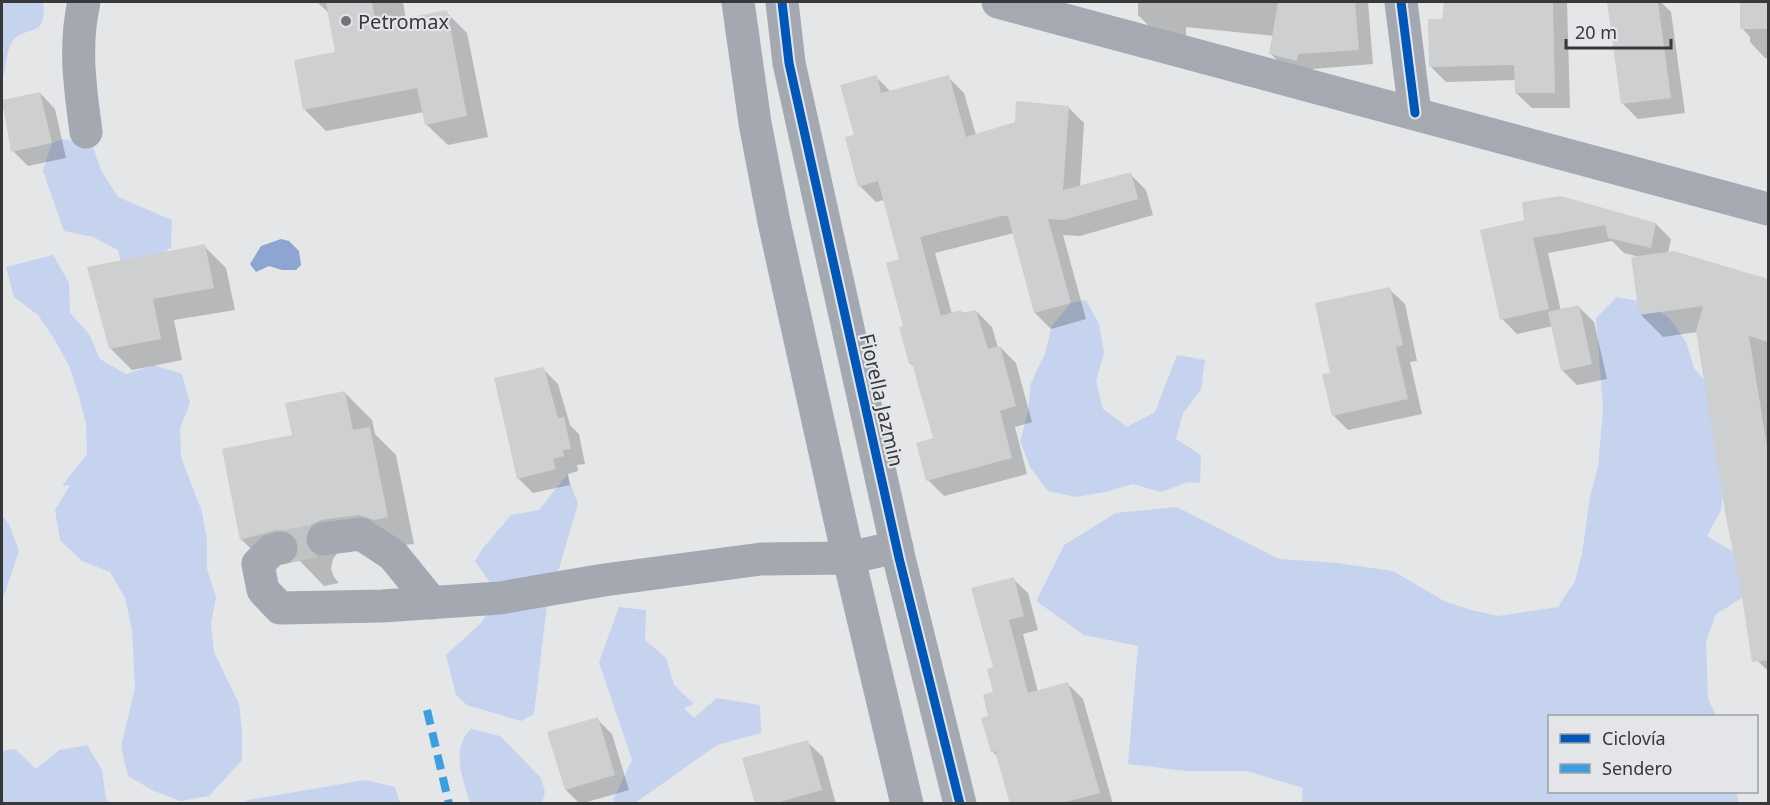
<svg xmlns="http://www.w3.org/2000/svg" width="1770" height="805" font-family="'Noto Sans',sans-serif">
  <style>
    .green { fill: #c5d3ee }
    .water { fill: #8ea4d2 }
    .shadow { fill: #0003 }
    .building { fill: #cecfd0 }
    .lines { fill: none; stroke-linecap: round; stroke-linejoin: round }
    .minor-tunnel { stroke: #c1c3c5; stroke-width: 33; stroke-dasharray: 33 16; stroke-linecap: butt }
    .minor { stroke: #a3a8b1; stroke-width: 33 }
    .major { stroke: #a5aab2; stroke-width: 33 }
    .quiet { stroke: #3e9ee2; stroke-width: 8; stroke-dasharray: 15 8; stroke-linecap: butt }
    .cycleway-casing { stroke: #e3e5e9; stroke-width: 13 }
    .cycleway { stroke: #0057b8; stroke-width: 9 }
    .poi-dot { fill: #747577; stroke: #e3e5e9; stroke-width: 2 }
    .labels { text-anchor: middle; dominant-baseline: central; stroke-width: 4.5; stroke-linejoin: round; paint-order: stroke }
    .poi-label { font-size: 20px; fill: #37383a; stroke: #e3e5e9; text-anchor: start }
    .street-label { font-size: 20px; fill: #37383a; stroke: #e3e5e9 }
  </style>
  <rect width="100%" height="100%" fill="#e4e6e8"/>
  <path class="green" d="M2 2H43C48 41 25 23 12 42 5 53 7 68 2 79Z
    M63 139 92 145 102 172 118 197 172 220 171 247 150 264 121 262 118 250 93 237 64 231 43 171 52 143Z
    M53 255 69 283 70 313 89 334 100 359 126 374 154 365 182 374 190 403 180 428 181 457 202 512 207 540V569L216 597 211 624 214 652 239 704 242 731V760L209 796 181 801 154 791 128 776 121 747 135 688 132 629 125 598 110 572 82 561 60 540 55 510 70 485 62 486 87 454 86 424 79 396 69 366 55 340 38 315 14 297 6 267Z
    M1617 297 1644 302 1669 318 1686 342 1694 368 1732 413 1721 510 1707 536 1732 551 1761 552 1762 582 1739 600 1716 614 1706 641 1708 698 1716 716H1550V792H1736L1739 803H1302L1303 788 1247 771H1187L1128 764 1138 646 1084 635 1036 601 1064 545 1116 513 1177 507 1279 559 1337 563 1393 571 1444 601 1471 610 1498 616 1558 607 1575 581 1582 554 1590 497 1598 467 1603 408 1596 318Z
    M1086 300 1099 324 1104 353 1096 381 1103 409 1127 427 1155 412 1177 355 1205 360 1201 390 1183 413 1176 439 1201 455 1200 483 1188 482 1161 492 1133 484 1105 492 1076 497 1048 491 1030 467 1020 441 1028 412 1031 383 1045 354 1052 326 1071 303Z
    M567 475 578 504 558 572 491 584 475 561 483 548 511 515 539 510Z
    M2 515 9 524 19 551 2 601Z
    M547 604 534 714 521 721 467 705 456 695 446 655 481 623 489 611Z
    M619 607 646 610 645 640 666 658 674 685 694 704 684 708 694 718 717 698 760 705 761 733 717 745 635 803H617L613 800 632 760 599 662Z
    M471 729 500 736 541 778 545 792 542 803H470C463 779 450 749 471 729Z
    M87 745 102 770 106 799 110 803H2V798H5L2 796V751L15 749 36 769 59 750Z
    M365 780 395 787 400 803H244L248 800Z"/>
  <path class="water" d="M281 239 289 241 299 251 301 265 296 270H282L269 266 256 272 250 264 261 246Z"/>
  <path class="shadow" d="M317 2H403L406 20 446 12 467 33 488 137 448 145 426 124 424 112 326 131 305 110 295 61 337 53 330 14Z
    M1138 2H1368L1373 64 1313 69 1311 75 1285 68 1271 54 1274 36 1186 27V39L1153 30 1138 15Z
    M1445 2H1567L1570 108H1532L1516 93V80L1446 82 1430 66 1444 20Z
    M1619 2H1661L1671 12 1685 113 1638 119 1623 104 1609 3Z
    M1742 2H1768V58H1765L1750 42V37L1742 28Z
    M876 77 891 92 948 77 964 93 976 135 1068 107 1084 123 1080 187 1130 174 1146 190 1153 215 1080 236 1063 235 1086 319 1051 329 1035 313 1014 233 935 253 952 314 976 311 992 327 998 348 1000 347 1016 363 1032 422 1015 427 1027 474 944 496 928 480 935 439 915 368 910 363 900 260 884 200 876 202 860 186 856 136Z
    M40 93 55 109 66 158 28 166 13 151 2 102Z
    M1526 221 1656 224 1671 239 1668 253 1674 252 1768 280V671L1753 656 1697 332 1663 337 1640 314V257L1624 253 1612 241 1548 253 1561 311 1579 307 1594 322 1607 379 1577 385 1562 370 1553 326 1517 334 1502 319Z
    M204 246 226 268 235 310 174 320 182 360 132 370 110 348 89 269Z
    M1389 289 1405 304 1417 361 1410 362 1422 414 1348 430 1333 415Z
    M543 369 558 384 570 425 579 434 585 464 577 465 578 471 568 474 570 485 533 493 518 478Z
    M345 393 372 420 375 434 396 455 414 544 339 551 333 559 331 569 334 577 339 583 324 586 297 558 268 566 241 539 294 436Z
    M1013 579 1028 593 1038 630 1023 634 1038 692 1068 684 1083 699 1113 804H1011L999 758 992 751 990 717 995 693V669Z
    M597 719 612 734 629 790 580 804 566 790Z
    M807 742 823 757 836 804H757Z"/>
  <path class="building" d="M326 2H372L376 24 447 10 467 116 425 125 417 88 303 110 294 60 335 52Z
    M1278 2H1355L1359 50 1298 54 1297 61 1269 54Z
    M1444 2H1553L1555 93H1515L1514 65 1429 67 1428 19H1442Z
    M1607 2H1658L1671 98 1621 104Z
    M1740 2H1768V29H1740Z
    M877 75 881 93 949 75 966 137 1015 122 1016 101 1069 106 1063 190 1131 172 1138 199 1063 220 1048 219 1071 303 1034 313 1008 216H1002L920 237 941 316 961 310 962 313 976 310 988 349 1000 346 1016 406 1000 411 1012 458 926 481 916 443 933 438 912 363 909 364 899 327 903 326 886 263 899 259 878 181 858 187 845 137 854 135 840 85Z
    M40 92 52 143 11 152 2 100Z
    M1561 196 1656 223 1651 248 1608 238 1605 225 1533 238 1549 309 1500 320 1480 230 1524 220 1522 202Z
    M205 244 214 288 153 299 161 339 109 349 87 267Z
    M1674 251 1768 279V342L1749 336 1768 453V660L1752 662 1740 585 1726 518 1696 331 1703 306 1639 315 1631 257Z
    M1390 287 1403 345 1396 347 1408 399 1332 416 1322 374 1330 373 1315 303Z
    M1579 305 1592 364 1561 371 1548 312Z
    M544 367 558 418 564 417 571 449 563 450 564 456 553 459 556 469 517 479 494 378Z
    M345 391 353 430 370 427 388 517 374 520 359 515 321 520 312 524 306 531 304 541 308 550 315 555 295 559 299 553V543L295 536 287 530H277L240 540 222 449 292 435 285 403Z
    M1014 577 1024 616 1009 620 1028 693 1068 682 1100 793 1058 804H1010L995 751 991 752 981 718 988 716 983 695 993 692 987 669 993 667 971 588Z
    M598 717 615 775 565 790 547 732Z
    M808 740 822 790 773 804H755L742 758Z"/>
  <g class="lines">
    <path class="minor-tunnel" d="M281 548 323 539"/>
    <path class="minor" d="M84 2C74 45 80 88 86 132
      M738 2 755 123 774 222 842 529 907 804
      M782 2 789 63 899 558 960 804
      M1401 2 1415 113
      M323 539 361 534 393 555 432 603
      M281 548 272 550 258 564 263 590 280 608 382 606 500 598 604 580 761 559 848 558 897 547"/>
    <path class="major" d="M998 2 1768 209"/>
    <path class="quiet" d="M427 710 449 804"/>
    <g class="cycleway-casing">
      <path id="cycleway" d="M782 2 789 63 899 558 960 804
        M1401 2 1415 113"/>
    </g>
    <use href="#cycleway" class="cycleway"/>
  </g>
  <circle class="poi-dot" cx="346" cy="21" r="6"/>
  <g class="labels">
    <g class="poi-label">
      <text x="358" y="21">Petromax</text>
    </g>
    <g class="street-label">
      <text transform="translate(882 400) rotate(77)">Fiorella Jazmin</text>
    </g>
  </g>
  <rect width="1770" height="805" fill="none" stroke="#37383a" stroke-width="6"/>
  <rect x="1548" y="715" width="210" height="78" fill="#e3e5e9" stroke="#9ea0a3" stroke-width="1.5"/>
  <rect x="1560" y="734" width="30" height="9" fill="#0057b8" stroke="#9ea0a3" stroke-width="1.5"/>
  <text x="1602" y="745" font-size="18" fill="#37383a">Ciclovía</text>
  <rect x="1560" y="764" width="30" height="9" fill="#3e9ee2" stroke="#9ea0a3" stroke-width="1.5"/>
  <text x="1602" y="775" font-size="18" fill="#37383a">Sendero</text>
  <path d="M1566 39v9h105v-9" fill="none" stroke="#37383a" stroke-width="3"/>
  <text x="1575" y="39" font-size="18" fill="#37383a" stroke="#e3e5e9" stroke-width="4.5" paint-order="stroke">20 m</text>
</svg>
